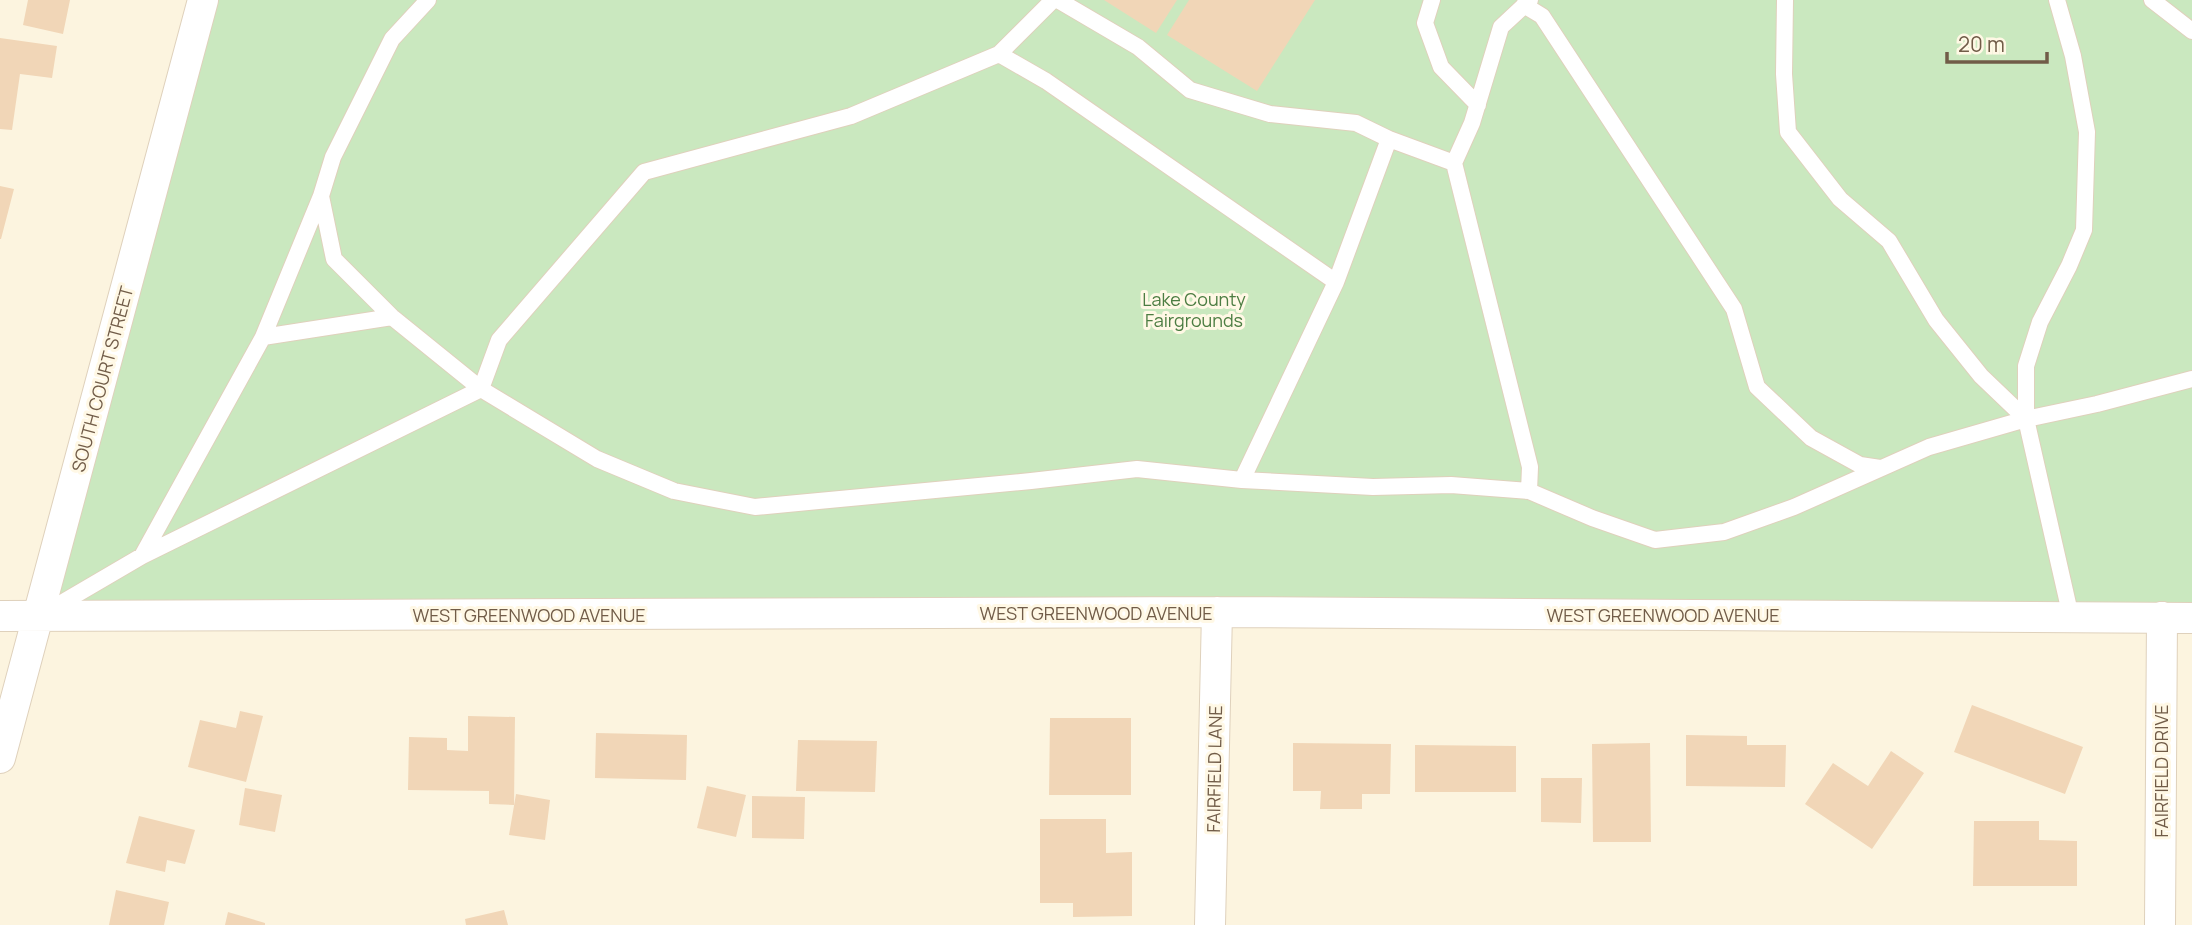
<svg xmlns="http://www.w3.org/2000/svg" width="2192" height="925" font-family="Manrope,sans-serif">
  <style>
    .green { fill: #cae8bf }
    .building { fill: #f1d6b7 }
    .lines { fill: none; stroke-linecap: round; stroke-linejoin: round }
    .service-casing { stroke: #dfd1bc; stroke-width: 18 }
    .minor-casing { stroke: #dfd1bc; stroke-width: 32 }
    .service { stroke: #fff; stroke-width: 16 }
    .minor { stroke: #fff; stroke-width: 30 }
    .labels { text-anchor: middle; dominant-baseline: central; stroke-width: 6; stroke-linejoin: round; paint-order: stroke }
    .park-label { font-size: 18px; fill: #4c7d42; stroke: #fff8e5 }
    .street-label { font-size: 18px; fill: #715c48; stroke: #fff8e5 }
  </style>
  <rect width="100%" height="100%" fill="#fcf4df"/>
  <path class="green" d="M203 0H2192V621L39 616Z"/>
  <path class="building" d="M28 0H70L63 34 23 25Z
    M1104 0H1177L1156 33Z
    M1189 0H1315L1257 91 1167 35Z
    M0 38 57 46 52 78 20 74 12 130 0 129Z
    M0 186 14 189 1 239H0Z
    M1972 705 2083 747 2065 794 1954 752Z
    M240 711 263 716 246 782 188 767 200 720 236 728Z
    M468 716 515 717 514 805 489 804V791L408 790 409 737 447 738V750L468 751Z
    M1050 718H1131V795H1049Z
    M596 733 687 735 686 780 595 778Z
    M1686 735 1747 736V745H1786L1785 787 1686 786Z
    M798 740 877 741 875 792 796 791Z
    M1293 743 1391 744 1390 794H1362V809H1320L1321 791H1293Z
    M1650 743 1651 842H1593L1592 744Z
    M1415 745 1516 746V792H1415Z
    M1891 751 1924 773 1872 849 1805 804 1833 763 1868 786Z
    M1541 778H1582L1581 823 1541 822Z
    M707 786 746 795 736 837 697 828Z
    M245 788 282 795 275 832 239 825Z
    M516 794 550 800 545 840 509 835Z
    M752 796 805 797 804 839 752 838Z
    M139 816 195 830 185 864 167 860 165 872 126 863Z
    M1040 819H1106V853L1132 852V916L1073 917V903H1040Z
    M1974 821H2039V840L2077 841V886H1973Z
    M116 890 169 902 164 925H109Z
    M504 910 508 925H466L465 919Z
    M228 912 265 923V925H225Z"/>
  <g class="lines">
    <g class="service-casing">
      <path id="service" d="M428 0 392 39 333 157 321 196 334 259 392 317 481 389 597 459 674 491 755 507 1031 481 1137 469 1242 480 1373 487 1451 485 1529 491 1592 518 1655 540 1724 532 1794 507 1929 447 2026 419 2097 404 2192 379
        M1058 0 1138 47 1190 90 1270 114 1356 123 1389 139
        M1432 0 1425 23 1441 67 1478 105
        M1785 0 1784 74 1788 132 1840 199 1889 241 1936 320 1981 376 2026 419
        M2057 0 2073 56 2087 132 2084 230 2069 266 2040 322 2026 366V419L2071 617
        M2152 0 2192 31
        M1524 5 1542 16 1734 309 1757 387 1811 438 1860 465 1880 468
        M999 54 1053 0
        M1454 163 1472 123 1501 27 1530 0
        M1336 282 1389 139 1454 163 1530 467 1529 491
        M392 317 263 337 142 556 481 389 499 340 644 172 851 116 999 54 1046 81 1336 282 1242 480
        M263 337 321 196
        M48 611 142 556"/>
    </g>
    <g class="minor-casing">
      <path id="minor" d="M0 616 1217 612 2192 618
        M0 758 203 0
        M1210 925 1217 612
        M2160 925 2162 617"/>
    </g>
    <use href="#service" class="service"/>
    <use href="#minor" class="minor"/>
  </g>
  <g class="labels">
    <g class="park-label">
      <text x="1194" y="299">Lake County<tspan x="1194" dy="21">Fairgrounds</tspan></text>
    </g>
    <g class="street-label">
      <text transform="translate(102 379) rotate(-75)">SOUTH COURT STREET</text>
      <text x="1096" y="613">WEST GREENWOOD AVENUE</text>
      <text x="529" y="615">WEST GREENWOOD AVENUE</text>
      <text x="1663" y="615">WEST GREENWOOD AVENUE</text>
      <text transform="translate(1214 769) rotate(-89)">FAIRFIELD LANE</text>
      <text transform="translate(2161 771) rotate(-90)">FAIRFIELD DRIVE</text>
    </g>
  </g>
  <path d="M1947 52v10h100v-10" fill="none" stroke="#715c48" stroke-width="3.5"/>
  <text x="1958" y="52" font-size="21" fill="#715c48" stroke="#fff8e5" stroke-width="5" paint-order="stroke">20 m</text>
</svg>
